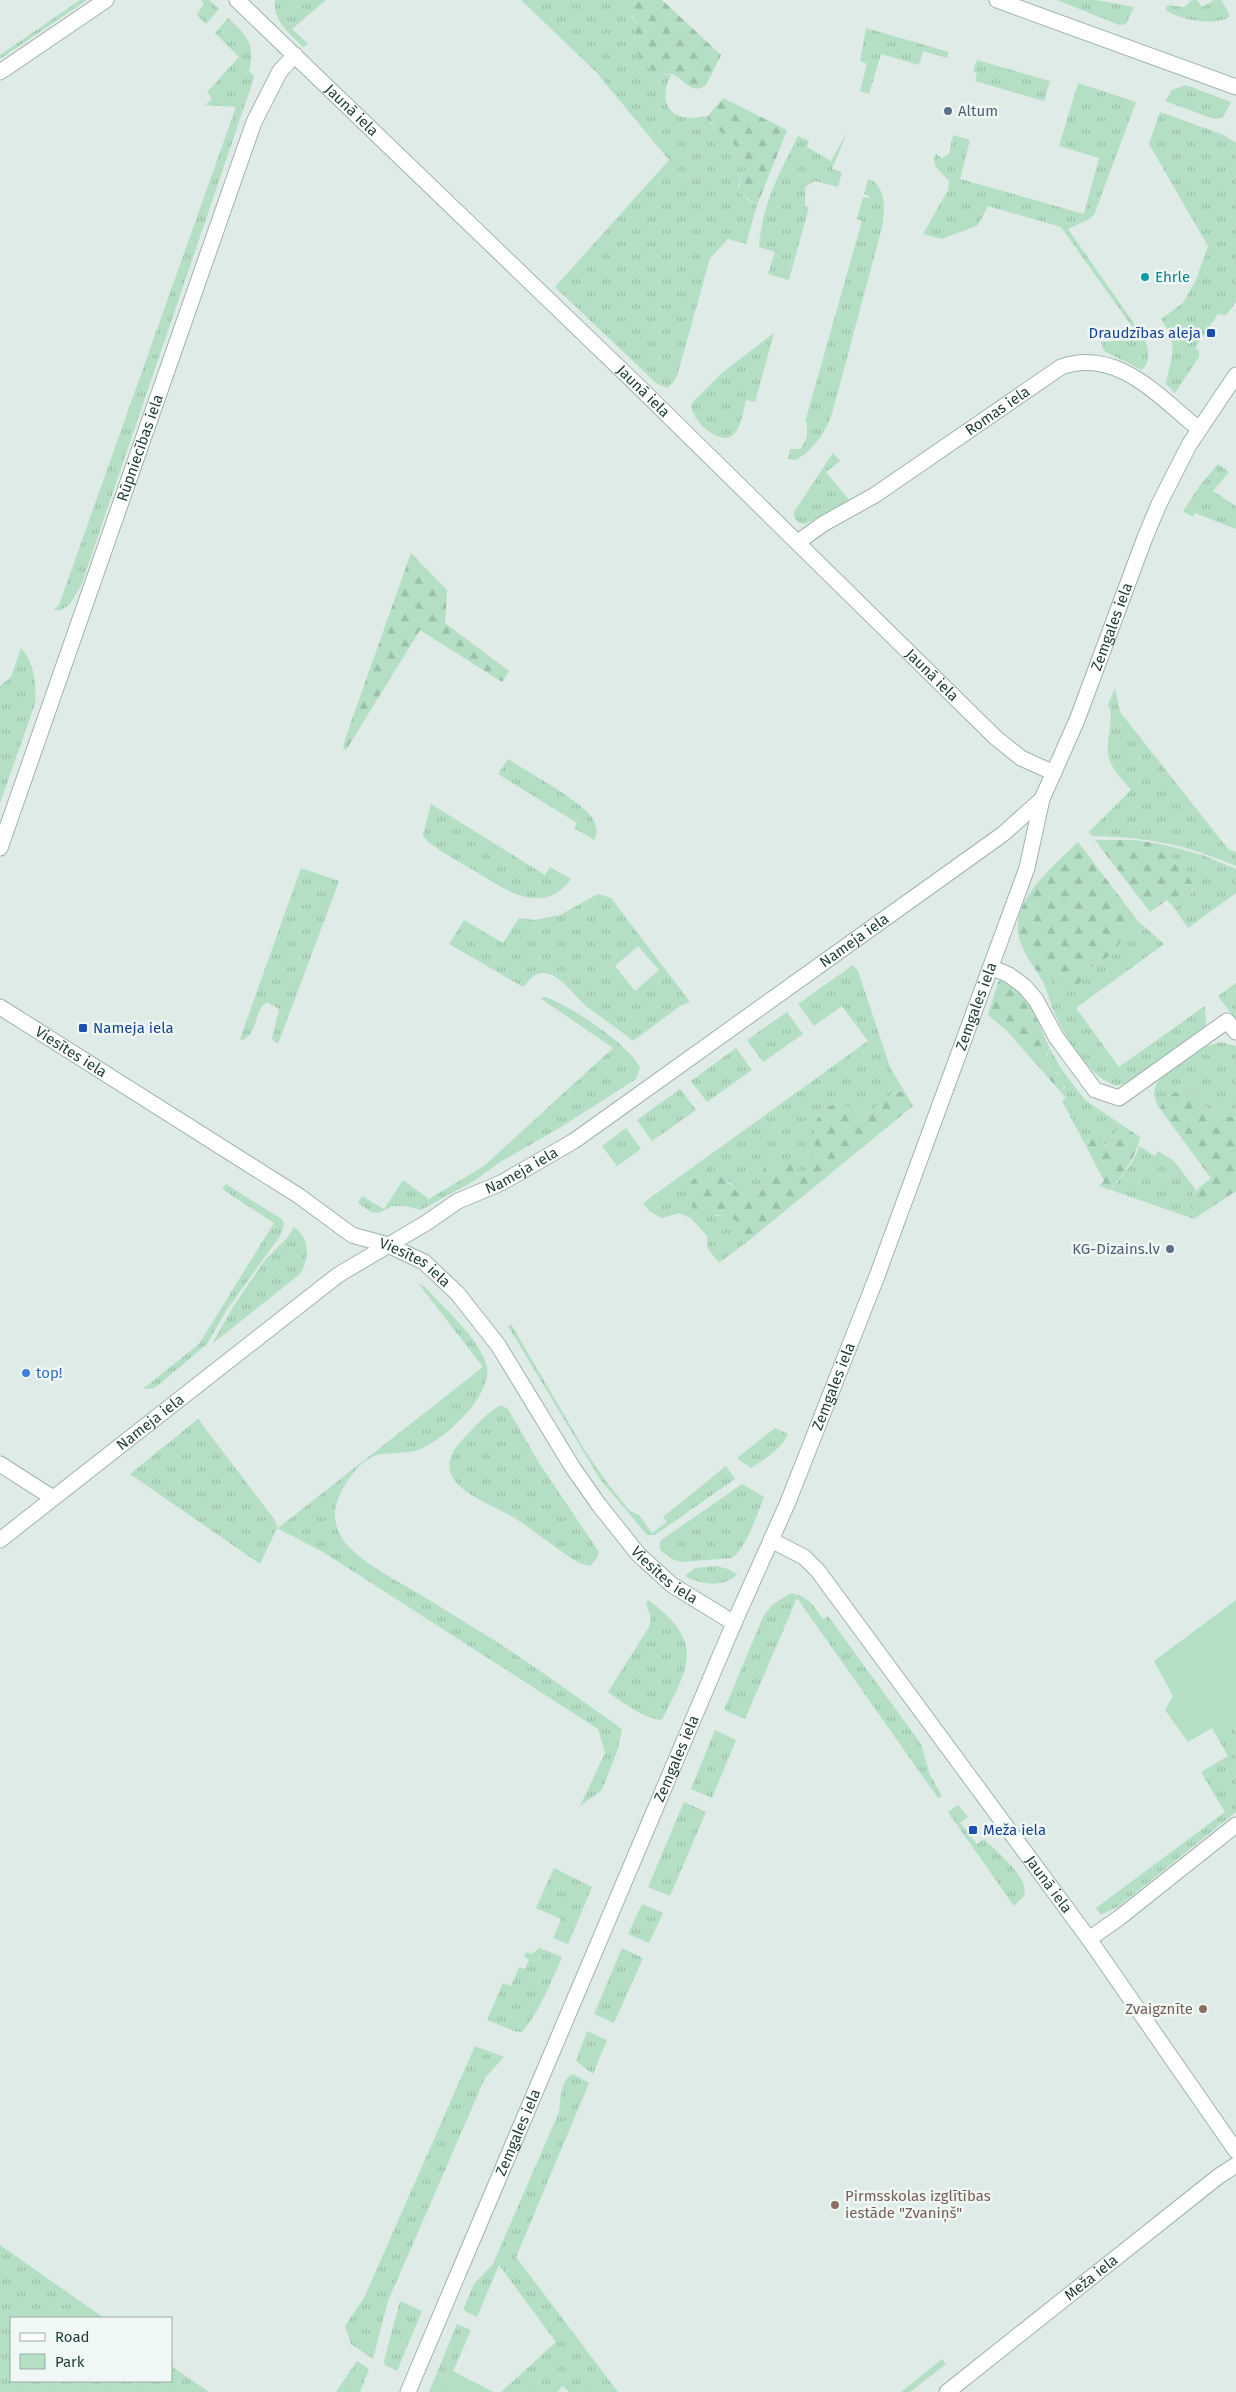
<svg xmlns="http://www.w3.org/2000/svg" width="1236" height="2392" font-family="'Fira Sans',sans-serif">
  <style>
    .grass { fill: url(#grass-tufts); fill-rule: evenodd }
    .forest { fill: url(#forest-firs) }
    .green { fill: #b4dfc4 }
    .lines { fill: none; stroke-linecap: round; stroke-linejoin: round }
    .minor-casing { stroke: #a1b3af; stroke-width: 17 }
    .minor { stroke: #fff; stroke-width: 15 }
    .service-dot { fill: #5c6f8a; stroke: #eff8f4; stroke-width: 2 }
    .culture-dot { fill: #0f9aa8; stroke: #eff8f4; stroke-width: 2 }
    .transit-dot { fill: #1a4fb4; stroke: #eff8f4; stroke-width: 2 }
    .shop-dot { fill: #3f7fe0; stroke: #eff8f4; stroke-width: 2 }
    .education-dot { fill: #8d6e63; stroke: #eff8f4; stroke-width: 2 }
    .labels { text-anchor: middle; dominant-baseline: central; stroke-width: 5; stroke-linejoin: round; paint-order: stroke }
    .street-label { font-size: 15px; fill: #1e3d37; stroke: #eff8f4 }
    .service-label { font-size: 15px; fill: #4e5e75; stroke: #eff8f4; text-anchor: start }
    .culture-label { font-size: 15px; fill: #0d838f; stroke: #eff8f4; text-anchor: start }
    .transit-label { font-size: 15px; fill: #164399; stroke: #eff8f4; text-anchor: start }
    .shop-label { font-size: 15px; fill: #366cbe; stroke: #eff8f4; text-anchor: start }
    .education-label { font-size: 15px; fill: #785e54; stroke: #eff8f4; text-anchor: end }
  </style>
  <defs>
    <pattern id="grass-tufts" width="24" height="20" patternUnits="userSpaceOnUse" patternTransform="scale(1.25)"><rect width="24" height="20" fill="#b4dfc4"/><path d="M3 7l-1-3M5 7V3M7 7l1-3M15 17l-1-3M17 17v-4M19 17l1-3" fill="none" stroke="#9ac0a9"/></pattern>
    <pattern id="forest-firs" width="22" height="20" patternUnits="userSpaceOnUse" patternTransform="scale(1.25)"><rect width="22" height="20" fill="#b4dfc4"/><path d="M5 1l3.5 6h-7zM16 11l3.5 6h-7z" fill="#9ac0a9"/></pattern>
  </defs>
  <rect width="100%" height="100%" fill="#deebe7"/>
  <path class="grass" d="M80 0H87L0 59V55Z
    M201 0H209L219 9 206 24 197 15 204 3Z
    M275 0H326L292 29 308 44 303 47C290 34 272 20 275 0Z
    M521 0H639L633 4 632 18 638 23 634 40 665 75H671C659 98 665 119 695 118 701 117 702 115 707 117L711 124 731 137 738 154 749 164 740 177 738 187 746 199 757 205 746 244 728 239 710 258 677 376 673 383 667 388 656 383 555 287 669 160 596 72Z
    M1057 0H1095L1134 7 1126 24 1119 25Z
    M1192 0H1197L1202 7 1214 0H1221L1229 13V17C1216 26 1178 20 1166 10L1167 5 1184 7Z
    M228 18C248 37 255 43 249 71L254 76 252 84 81 586 69 605 59 611 54 609 59 605 236 107 205 105 212 99 207 92 239 57 215 33Z
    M866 28 949 52 947 58 923 51 919 65 881 54 869 94 860 91 867 64 860 61Z
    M977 60 1050 81 1044 101 975 81 977 73 973 71Z
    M1078 83 1136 102 1094 215 1089 219 1068 229 1144 338C1149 349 1151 361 1142 370L1104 351 1101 342 1141 339 1061 227 988 206 978 225 942 239 923 234 948 190 949 181 935 166 934 158 936 154 942 158 949 154 953 135 970 140 960 179 1084 214 1099 158 1059 146Z
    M1186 85 1231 102 1223 117 1214 119 1165 101 1172 90Z
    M1160 112 1224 135 1236 143V302L1226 315 1218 314 1195 348 1199 351V357L1175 393 1166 384C1171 355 1180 347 1161 319L1183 303 1196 280 1208 246 1149 144Z
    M847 132 832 169 842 172 838 187 815 181 805 187V206L809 207 789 280 768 274 775 252 759 247C762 204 779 174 798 136L809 141 807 147 831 161Z
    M868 179C887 185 885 211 882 227L833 410C827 430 815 449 796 460L788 459 790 449H801L807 437V423L805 422 862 221 857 219 863 197 869 198V196L864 194Z
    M774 333 755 402 746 400C743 410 742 426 734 434 721 449 687 417 692 403L723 372Z
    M833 453 840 461 826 472 850 501 805 524 799 523 795 519 794 512Z
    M1218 464 1229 472 1213 491 1236 506V529L1195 513 1193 517 1183 511 1201 484Z
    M21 648C34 662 37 685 35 704L0 803V686L11 677Z
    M1115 688 1120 712 1229 850 1236 852V866C1185 844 1147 837 1092 836L1089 832 1131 790C1124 781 1112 770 1109 758 1104 741 1116 718 1108 705Z
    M508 759C528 772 577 799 590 815 596 822 599 832 594 840L574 828 577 823 498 774Z
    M431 804 545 875 550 867 571 879C543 918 504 889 475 871 459 862 443 853 428 842L423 835Z
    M1165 845 1205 856 1236 869V893L1188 928 1174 908C1183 904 1198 893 1191 881 1189 876 1183 874 1180 869 1174 862 1170 853 1165 845Z
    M301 868 339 881 278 1044 272 1039 279 1009 267 1002C254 1010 258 1033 243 1040L240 1039Z
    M598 894 611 898 690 1002 680 1006 633 1041C617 1027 599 1017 584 1004 573 994 558 971 541 973 534 973 528 982 523 987L449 944 464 920 503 943 519 918 534 920 560 915ZM638 946 659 970 635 991 615 966Z
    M1138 921 1164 944 1076 1008 1119 1067 1205 1006 1206 1025 1199 1033 1131 1082 1116 1086C1090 1077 1066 1039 1055 1014 1049 1001 1047 987 1039 975H1049L1055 982 1085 977 1089 968 1105 959 1118 946 1126 931Z
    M853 965 858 971 890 1067 904 1091 893 1093 870 1114H864L841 1105 819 1114 814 1128 816 1149 807 1172H763L766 1188 760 1192 749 1191 739 1193 733 1189 731 1183 709 1171 695 1178 715 1216C735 1212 743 1224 747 1242L719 1263 708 1249 707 1236 691 1218 679 1213 662 1218 649 1211 643 1203 868 1041 842 1006 814 1026 798 1004Z
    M1236 983V1020L1218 996Z
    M545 997C568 1004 631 1046 640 1068L636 1079 561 1127 500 1162 474 1181 421 1210 406 1206H392L379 1213 371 1212 358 1203 362 1196 384 1209 403 1180 429 1199 484 1166 613 1048 540 998Z
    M787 1012 803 1034 763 1062 747 1040Z
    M1221 1042 1236 1046V1117L1219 1116 1205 1106 1203 1097 1183 1089C1171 1093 1164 1098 1160 1109 1153 1099 1152 1089 1160 1079L1205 1047Z
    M1049 1047 1062 1070 1085 1100 1122 1125 1112 1137 1109 1148 1105 1144 1088 1140 1085 1144 1062 1101 1066 1098 1061 1092 1065 1087 1059 1073 1053 1072C1047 1065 1047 1057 1049 1047Z
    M736 1048 752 1070 707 1102 691 1081Z
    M680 1089 696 1110 652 1141 637 1120Z
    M626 1128 641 1149 617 1166 602 1146Z
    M1139 1146 1155 1156 1158 1151 1174 1161 1196 1190C1189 1200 1190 1207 1194 1219L1111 1190C1120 1179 1136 1160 1139 1146Z
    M226 1184 283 1220 284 1225 280 1236 226 1311 207 1344 160 1384 154 1388 143 1389 199 1344 274 1223 222 1189Z
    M294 1227C310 1239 310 1257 300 1274L212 1344 233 1307 265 1260 287 1238Z
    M418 1283 425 1287C445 1310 476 1334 486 1364 496 1393 444 1441 418 1450 405 1454 391 1452 377 1455 357 1460 333 1497 335 1517 336 1529 341 1539 349 1547 367 1565 390 1577 411 1589 434 1603 457 1617 479 1631 529 1661 575 1696 622 1729L618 1749 602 1790 580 1806 605 1753 598 1729 323 1552 277 1528 260 1564 130 1474 198 1419 274 1519 278 1528 483 1367Z
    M511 1324 584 1449 608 1484 630 1511 639 1515 652 1533 667 1522 663 1517 726 1466 735 1479 655 1535H647L600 1479 508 1326Z
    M501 1405 508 1409 539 1463 599 1552 597 1558 590 1566 579 1563C557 1550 538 1533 516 1519 486 1500 420 1483 464 1438 475 1427 486 1413 501 1405Z
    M775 1428 788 1434C781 1450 764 1459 751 1468L737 1458Z
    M742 1484 764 1497C757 1514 747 1547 732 1558L682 1562 674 1560 660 1550V1541Z
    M716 1566 728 1569 737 1574C724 1588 701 1585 685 1576L695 1568Z
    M791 1593C808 1596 814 1606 823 1619L828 1616 921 1744 930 1775 942 1796 938 1798 797 1598 745 1719 724 1710 763 1617 772 1605Z
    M648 1600C705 1642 690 1664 662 1720 642 1718 625 1704 608 1692L649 1627 651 1618 646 1604Z
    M1229 1718 1236 1731V1812L1119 1906 1101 1915 1096 1908 1225 1812 1201 1772 1228 1756 1212 1728Z
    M715 1730 736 1740 712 1798 691 1789Z
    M684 1802 706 1812 670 1896 648 1887Z
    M958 1805 968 1817 960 1823 977 1844 984 1839C997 1853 1030 1877 1024 1896L1014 1906 948 1812Z
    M554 1868 592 1887 568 1944 553 1938 561 1919 536 1908Z
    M642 1904 663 1913 649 1943 628 1934Z
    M540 1948 562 1957C550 1984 541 2009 522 2032L514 2031 487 2020 503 1983 511 1986 519 1967 525 1969 529 1960 524 1957 526 1952 531 1954Z
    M622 1948 643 1958 614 2023 594 2014Z
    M587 2031 607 2040 593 2074 576 2061Z
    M475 2046 504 2057 485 2078 388 2301 373 2359 351 2344 345 2326 364 2298Z
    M573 2074 589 2083 516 2257 618 2392H569L563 2386 557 2392H501L556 2342 499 2265 477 2317 463 2310 474 2284 493 2264 559 2112C561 2100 560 2079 573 2074Z
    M0 2245 104 2318H11V2381H171V2366L209 2392H0Z
    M400 2301 422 2311 397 2371 385 2365 384 2361Z
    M457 2324 471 2330 444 2392H429Z
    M942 2359 946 2364 910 2392H901Z
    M357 2361 369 2369 360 2392H336Z"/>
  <path class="forest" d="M639 0H662L721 55 706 85C692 95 686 82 676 76 671 73 662 75 657 72 637 63 630 42 638 23L629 13 633 4Z
    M723 98 787 130 757 205 739 193 740 178 748 164 738 154 731 137 717 130 707 117Z
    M411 553 447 590 445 623 509 671 502 682 420 630 346 750 343 748 345 739Z
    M1095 840H1135L1165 845C1170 853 1174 862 1180 869 1183 874 1189 876 1191 881 1198 893 1183 904 1174 908L1167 900 1150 912Z
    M1078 842 1138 921 1126 931 1118 946 1105 959 1089 968 1086 977 1078 984 1065 987 1055 982 1049 975H1039C1032 964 1024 953 1020 941 1007 902 1054 866 1078 842Z
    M1002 978 1015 984 1032 1008 1049 1047 1047 1055 1049 1067 1053 1072 1063 1076C1066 1083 1065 1086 1061 1092L1007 1031 988 1015 998 982Z
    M1183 1089 1203 1097 1205 1106 1219 1116 1236 1117V1191L1194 1219C1185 1195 1195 1192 1211 1178L1160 1109C1164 1098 1171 1093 1183 1089Z
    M904 1091 913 1106 747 1242C736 1192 697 1236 689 1194 688 1187 691 1181 696 1177 720 1157 726 1185 739 1193L749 1191 760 1192 765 1188C766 1182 763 1178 763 1172 763 1168 765 1164 768 1162 781 1153 791 1164 800 1172L807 1171C809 1165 814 1157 815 1150 816 1146 814 1142 814 1139 813 1122 821 1102 841 1105 851 1106 859 1114 870 1114 879 1101 888 1094 904 1091Z
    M1122 1125 1140 1137C1136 1157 1124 1174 1110 1190L1099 1186 1104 1181 1085 1144 1092 1138 1109 1147 1112 1137Z"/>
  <path class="green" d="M1236 1600V1731L1229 1718 1188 1742 1165 1710 1173 1696 1154 1661Z
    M453 2371 493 2392H444Z"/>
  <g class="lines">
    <g class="minor-casing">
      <g id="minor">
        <path id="s1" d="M237 0 634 382 995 737 1021 758 1054 773"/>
        <path d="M997 0 1236 87"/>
        <path d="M0 72 106 0"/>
        <path id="s2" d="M798 542 823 524 875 495 1061 367C1117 347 1159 397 1199 429"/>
        <path id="s3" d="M0 848 254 122 280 71 295 55"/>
        <path d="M991 967 1009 975 1024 986 1036 1000 1056 1037 1095 1090 1119 1098 1227 1021 1236 1032"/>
        <path id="s4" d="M0 1007 299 1196 352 1235 388 1245 424 1262 457 1293 498 1345 573 1468 599 1505 639 1555 672 1585 734 1623"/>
        <path d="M0 1464 53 1498"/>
        <path id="s5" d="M0 1540 338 1275 426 1223 458 1201 501 1183 574 1141 1003 834 1042 799"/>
        <path id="s6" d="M771 1540 804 1557 818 1571 1089 1939 1236 2151"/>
        <path d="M1089 1939 1119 1918 1236 1825"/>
        <path id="s7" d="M408 2392 734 1623 788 1502 877 1276 1027 868 1042 799 1077 720 1144 540 1159 504 1189 445 1236 375"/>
        <path id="s8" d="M947 2392 1219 2176 1236 2165"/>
      </g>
    </g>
    <use href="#minor" class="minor"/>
  </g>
  <g class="service-dot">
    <circle cx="948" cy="111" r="5"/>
    <circle cx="1170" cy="1249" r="5"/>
  </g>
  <circle class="culture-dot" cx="1145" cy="277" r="5"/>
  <g class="transit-dot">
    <rect x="1206" y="328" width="10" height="10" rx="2.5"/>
    <rect x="78" y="1023" width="10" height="10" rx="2.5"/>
    <rect x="968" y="1825" width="10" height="10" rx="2.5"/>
  </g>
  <circle class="shop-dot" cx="26" cy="1373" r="5"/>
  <g class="education-dot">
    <circle cx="1203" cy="2009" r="5"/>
    <circle cx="835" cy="2205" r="5"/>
  </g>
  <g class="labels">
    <g class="street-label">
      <text stroke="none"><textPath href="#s1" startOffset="159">Jaunā iela</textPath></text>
      <text stroke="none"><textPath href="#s1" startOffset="564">Jaunā iela</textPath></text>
      <text stroke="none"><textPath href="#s2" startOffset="239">Romas iela</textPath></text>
      <text stroke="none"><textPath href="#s3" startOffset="424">Rūpniecības iela</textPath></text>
      <text stroke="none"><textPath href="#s7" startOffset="1902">Zemgales iela</textPath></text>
      <text stroke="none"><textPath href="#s1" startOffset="969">Jaunā iela</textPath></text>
      <text stroke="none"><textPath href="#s5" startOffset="1046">Nameja iela</textPath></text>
      <text stroke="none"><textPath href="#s7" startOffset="1498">Zemgales iela</textPath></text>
      <text stroke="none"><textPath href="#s4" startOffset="84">Viesītes iela</textPath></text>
      <text stroke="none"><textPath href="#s5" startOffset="641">Nameja iela</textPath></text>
      <text stroke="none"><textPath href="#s4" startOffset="489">Viesītes iela</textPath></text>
      <text stroke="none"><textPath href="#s7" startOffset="1092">Zemgales iela</textPath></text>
      <text stroke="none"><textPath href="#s5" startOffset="191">Nameja iela</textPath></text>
      <text stroke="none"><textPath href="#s4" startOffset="894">Viesītes iela</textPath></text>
      <text stroke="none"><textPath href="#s7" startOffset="688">Zemgales iela</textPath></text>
      <text stroke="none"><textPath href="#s6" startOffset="446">Jaunā iela</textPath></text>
      <text stroke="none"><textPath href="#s7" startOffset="282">Zemgales iela</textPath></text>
      <text stroke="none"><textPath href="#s8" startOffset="184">Meža iela</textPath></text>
    </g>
    <g class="service-label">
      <text x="958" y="111">Altum</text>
      <text x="1160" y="1249" text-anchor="end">KG-Dizains.lv</text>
    </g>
    <g class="culture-label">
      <text x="1155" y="277">Ehrle</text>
    </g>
    <g class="transit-label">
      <text x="1201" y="333" text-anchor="end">Draudzības aleja</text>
      <text x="93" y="1028">Nameja iela</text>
      <text x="983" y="1830">Meža iela</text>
    </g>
    <g class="shop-label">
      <text x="36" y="1373">top!</text>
    </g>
    <g class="education-label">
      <text x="1193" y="2009">Zvaigznīte</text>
      <text x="845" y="2196" text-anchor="start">Pirmsskolas izglītības<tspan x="845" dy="17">iestāde "Zvaniņš"</tspan></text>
    </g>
  </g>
  <rect x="10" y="2317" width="162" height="65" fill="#eff8f4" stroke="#9bada8"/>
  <rect x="20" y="2333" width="25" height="8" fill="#ffffff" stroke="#9bada8"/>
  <text x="55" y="2342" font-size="15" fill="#1e3d37">Road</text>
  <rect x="20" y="2354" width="25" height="15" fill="#b4dfc4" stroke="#9bada8"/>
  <text x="55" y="2367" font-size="15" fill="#1e3d37">Park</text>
</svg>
